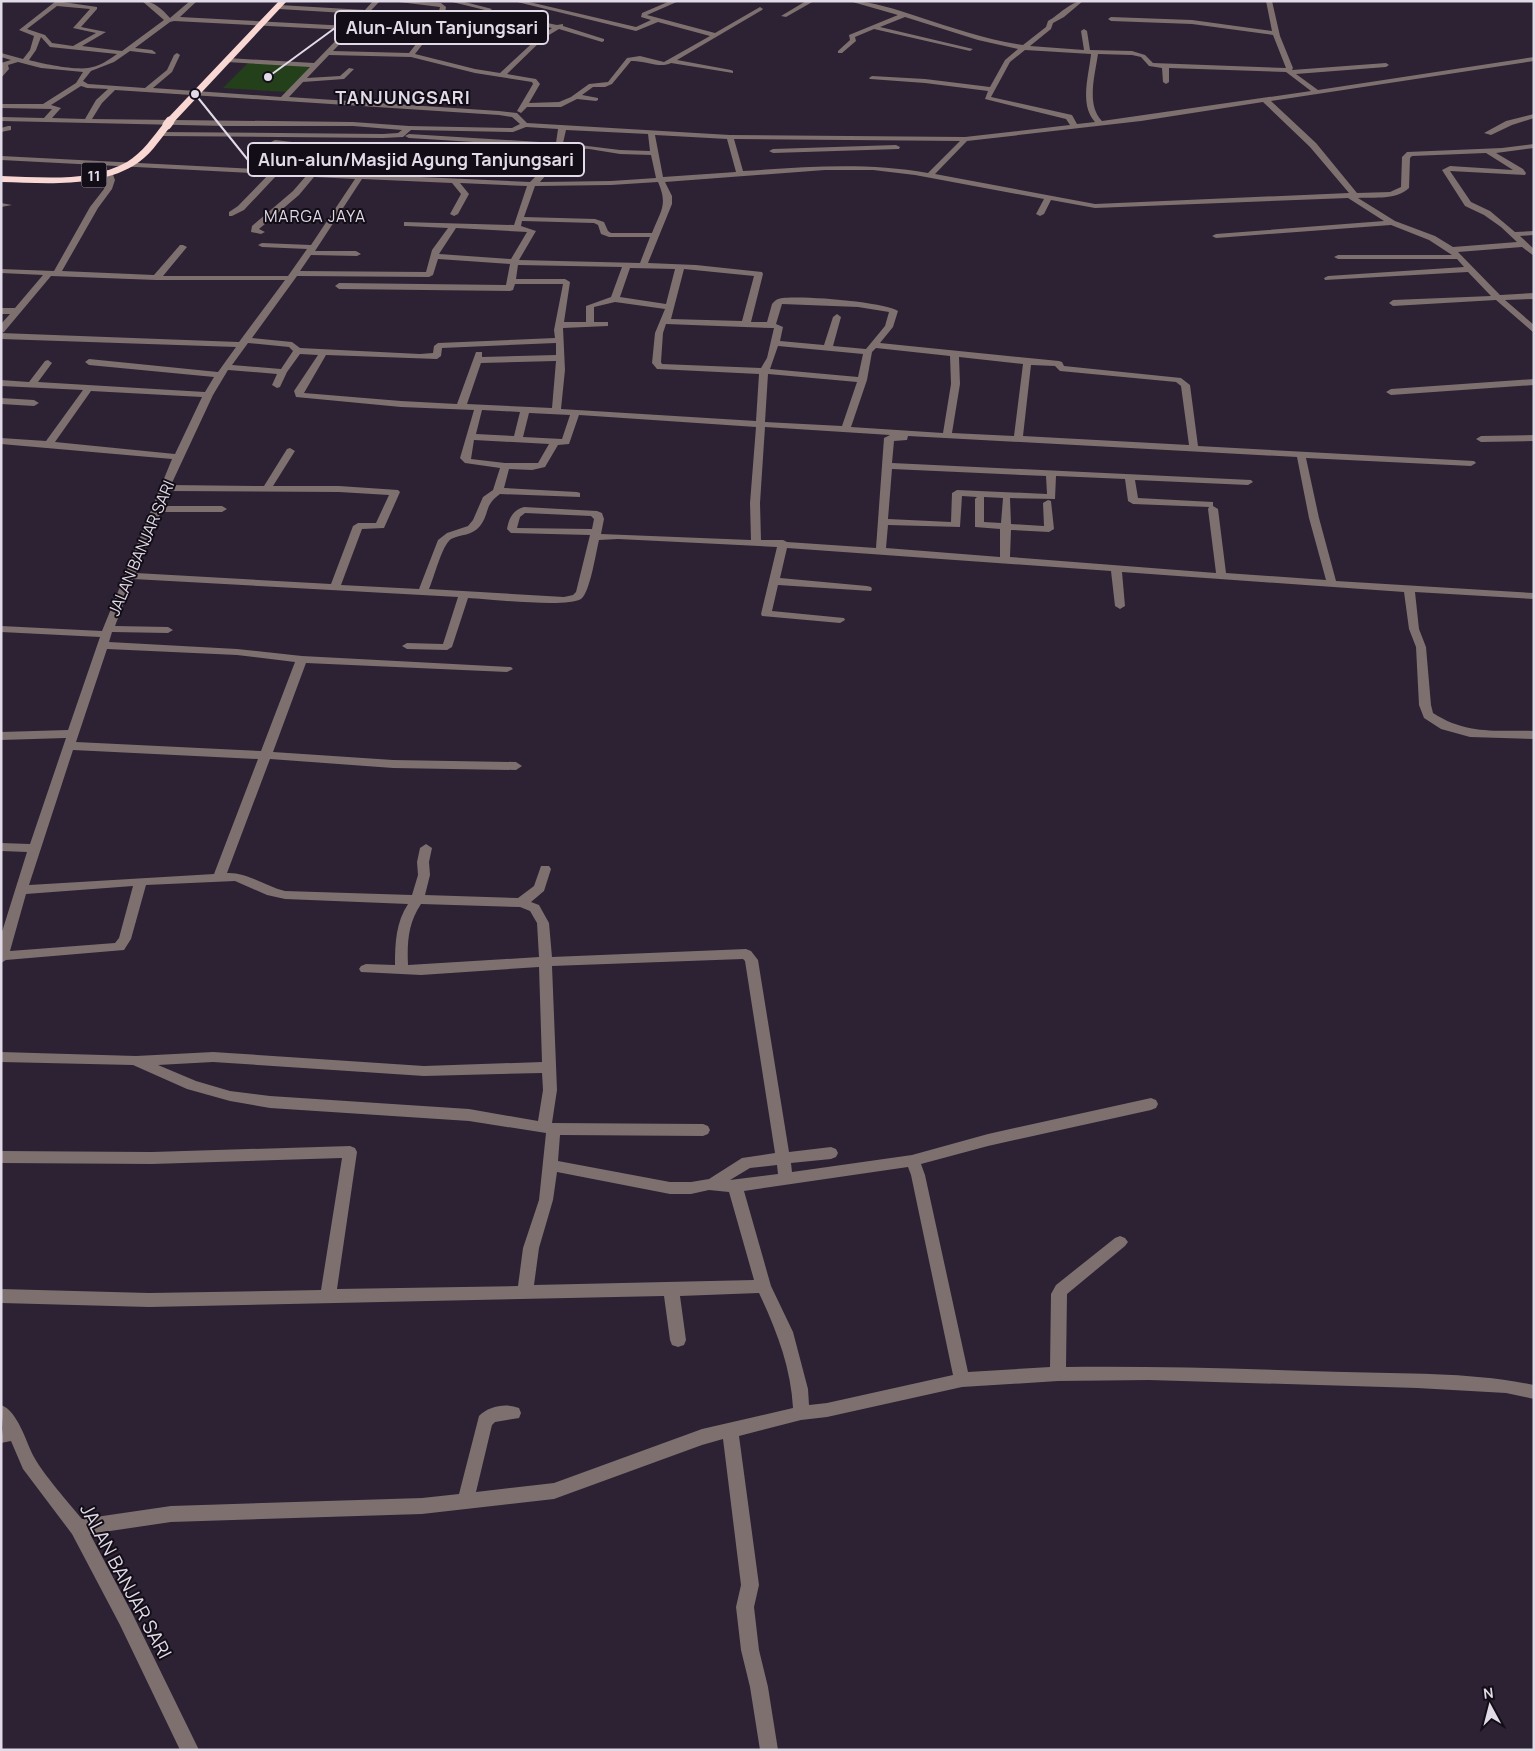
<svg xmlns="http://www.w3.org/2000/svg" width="1535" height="1751" font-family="Manrope,sans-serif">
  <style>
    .green { fill: #24401b }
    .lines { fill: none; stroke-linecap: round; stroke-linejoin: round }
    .minor { fill: #7d706e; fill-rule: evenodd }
    .highway { fill: #f9d7d2; fill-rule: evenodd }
    .highway-bridge { stroke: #f9d7d2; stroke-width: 9 }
    .labels { text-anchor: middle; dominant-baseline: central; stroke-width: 4; stroke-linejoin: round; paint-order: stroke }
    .shield { fill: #120d16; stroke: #a39ca8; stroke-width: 1 }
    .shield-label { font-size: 15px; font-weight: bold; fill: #e1dae7 }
    .far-quarter-label { font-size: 16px; letter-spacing: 1px; fill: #e1dae7; stroke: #120d16 }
    .street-label { font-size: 16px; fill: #e1dae7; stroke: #120d16 }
    .far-district-label { font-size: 18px; font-weight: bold; letter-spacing: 1px; fill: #e1dae7; stroke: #120d16 }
    .near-street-label { font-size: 19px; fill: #e1dae7; stroke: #120d16 }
    .leader { fill: none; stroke: #e1dae7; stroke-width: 2 }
    .callout-dot { fill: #e1dae7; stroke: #120d16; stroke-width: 2 }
    .callout { fill: #120d16; stroke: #e1dae7; stroke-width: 2 }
    .callout-label { font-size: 18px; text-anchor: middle; font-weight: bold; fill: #e1dae7 }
  </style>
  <rect width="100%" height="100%" fill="#2d2134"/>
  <path class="green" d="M250 61 313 66 288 92 223 88Z"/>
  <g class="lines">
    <path class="minor" d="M56 1 97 7V9L81 27 106 32 82 46 122 51 164 20 142 1C154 1 162 9 170 18L190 1H197L180 17 349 26 361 14 279 9 276 7 279 5 365 10 373 1H380L356 26 390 28 392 29V31L353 30 333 51 409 53 439 15 408 22 402 20 439 11 440 7 391 1 441 3 446 7 445 13 508 15 557 25 563 24V26L604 39V41L602 42 559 29 544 38 507 74 536 79 540 84 529 103 559 102 571 97 589 84 608 82 627 58 640 56 664 62 710 36 658 22 636 31 513 1H525L636 27 651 20 641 17 642 13 670 1H679L647 15 715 33 760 7 763 9 762 10 677 60 731 70 733 71V73L671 63C660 69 644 60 631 61L612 84 605 87H593L582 95 598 98V100L596 101 577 99 561 107H527L521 113 517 111 533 84 532 82 475 73 411 57 329 55 307 78 340 76 349 68 354 69 344 79 303 82 289 97 499 111 517 113 527 123 730 135 965 137 1070 125 1066 119 985 99 988 91 925 83 870 79 869 78 872 76 925 79 990 87 1005 60 1018 49 978 40 905 17 880 27 973 49 970 51 874 29 855 37 856 41 842 53H838V51L850 40 849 35 898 15 849 1C873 1 897 10 919 17 953 28 987 40 1023 45L1046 27 1048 21C1059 15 1071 1 1083 1L1064 17 1053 23 1051 29 1030 46 1084 50 1081 31 1084 29 1087 31 1090 50 1132 51 1145 55 1153 63 1286 68 1273 35 1192 24 1111 21 1108 19 1111 17 1192 20 1272 31 1266 1H1272L1280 36 1293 68 1292 70 1386 63 1389 65 1386 67 1296 74 1318 90 1534 57V61L1271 101 1316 143 1357 193 1390 192 1401 187 1402 157 1407 152 1502 148 1534 144V148L1496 153 1523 169 1526 173 1525 175 1450 171 1471 202 1490 211 1515 232 1534 231V235L1520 236 1534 249V256L1522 247 1458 252 1500 295 1534 293V299L1505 300 1534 325V333L1496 300 1393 306 1389 303 1393 300 1491 296 1468 272 1325 280 1324 278 1328 276 1464 267 1457 259H1338L1334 257 1338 255H1452L1429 240 1391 225 1216 238 1212 236 1216 234 1384 221 1348 198 1095 208 1051 200 1044 214 1040 216 1036 214 1044 199 915 175 873 170H825L665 182 672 196V204L648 263 696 265 762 272 763 274 751 322H767L772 304C774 302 775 300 778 299 792 294 887 302 898 311L893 327 880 343 1059 361 1062 362 1064 366 1181 378 1190 385 1198 446 1474 461 1476 463 1471 466 1306 458 1319 518 1336 581 1534 593V599L1415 592 1419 629 1426 647 1431 705 1433 713C1467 735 1496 730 1534 731V739L1470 737 1441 729 1424 718 1419 705 1416 647 1409 629 1404 592 1122 572 1125 606 1120 609 1115 606 1111 571 787 548 780 578 867 586 871 587 872 589 871 591 778 585 772 611 844 618 845 620 840 623 762 616 761 614 777 547 618 539 599 540C596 552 590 593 581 599 567 608 488 599 468 598L452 647 447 650 407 649 402 646 407 643 443 644 458 597 133 579 115 626 168 627 173 630 168 633 112 632 109 642 237 649 302 656 511 667 513 669 507 672 306 663 273 752 393 760 516 762 522 766 516 770 393 768 270 759 227 873C247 872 265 886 285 891L412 895 418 875 417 862 420 848 426 844 432 848 429 862 430 875 425 895 518 898 534 886 541 866H549L551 869 544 891 531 902 539 905 549 923 552 957 746 949 751 951 758 960 789 1152 831 1147 836 1149 838 1153 836 1157 831 1159 791 1163 792 1172 912 1155 988 1134 1151 1098 1156 1100 1158 1104 1156 1108 1151 1110 988 1146 921 1164 925 1175 968 1372 1050 1367 1051 1294 1056 1285 1115 1238 1120 1236 1125 1238 1128 1242 1125 1246 1067 1294 1066 1367C1159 1366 1251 1369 1344 1372 1407 1374 1472 1372 1534 1385V1399L1506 1393 1417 1388 1149 1380 1058 1381 962 1387 827 1417 801 1420 739 1436 759 1585 754 1607 759 1650 768 1687 778 1750H760L750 1687 741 1650 736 1607 741 1585 723 1439 702 1445 554 1499 422 1514 171 1522 90 1534 132 1613 199 1750H180L120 1625 72 1534 23 1469 11 1441 1 1443 3 1428 1 1405C18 1411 26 1442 34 1457 44 1475 68 1502 82 1519L171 1506 422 1498 459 1494 479 1416C489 1406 506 1403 519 1408L521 1413 519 1418 495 1422 492 1425 476 1492 554 1483 702 1429 793 1408C791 1367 776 1329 759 1293L680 1296 686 1340 684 1345 678 1347 672 1345 670 1340 664 1296 149 1307 1 1303V1289L149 1293 321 1290 342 1158 152 1164 1 1163V1151L152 1152 350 1146 355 1148 357 1152 337 1289 518 1286 523 1248 539 1200 546 1133 469 1121 270 1108 230 1101 187 1089 133 1065 1 1062V1052L136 1056 213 1052 424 1066 542 1062 539 967 421 975 361 972 359 969 361 966 366 964 395 965C395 943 396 922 408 904L285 899 267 895 235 881 146 885 131 939 124 950 6 960 1 963V935L27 852 1 851V843L30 844 66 738 1 740V732L68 730 100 637 1 632V626L102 631 172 459 1 444V438L46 441 83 390 1 386V380L29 382 45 361 48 360 52 363 38 382 205 392 214 377 89 365 85 362 89 359 218 372 236 347 1 339V333L239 342 285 280H156L51 276 4 332 1 333V324L10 314H1V308H15L43 275 1 273V269L54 271 90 207 104 189 107 180 104 172 108 170 112 172 115 180 112 189 98 208 62 271 154 275 180 245H183L187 247 163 276H288L307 249 262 247 258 245 262 243 311 245 355 179 314 177 299 195 259 229 265 232 261 234 251 232 252 226 293 191 306 176 277 175 244 210 232 216H229V212L238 206 269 174 1 160V156L277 170 289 156 291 149 287 146 272 144 271 142 275 140 292 142 299 148 297 156 285 171 530 182 545 167 555 147 409 138 405 136 409 134 556 143 558 129 526 127 513 132 411 130 403 137 383 138 160 136 156 134 160 132 383 134 398 133 402 130 353 126H225L1 121V117L44 118 52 109 1 108V104H43L76 83 83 72 41 68 18 62 8 65 9 69 1 78V63L11 60 1 57V53L23 59 30 50 34 36 19 30ZM57 6 90 9 73 28 96 33 73 46 52 43 45 35 27 29ZM444 17 508 19 552 28 540 36 500 73 475 69 415 54 430 35 516 40 519 38 516 36 433 31ZM174 21 346 30 314 63 227 58 224 60 227 62 310 67 281 97 153 88 172 72 180 55 177 53 174 55 167 70 145 88 88 84 83 81 91 71 114 62 130 51 155 54 156 53 152 50 135 48 170 22ZM41 37 50 47 117 54C109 60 98 67 88 68 74 70 43 64 29 60L36 50ZM1025 50 1091 54C1089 75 1079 105 1095 122L1077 124 1072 115 991 97 1010 62ZM1098 54 1132 55 1141 57 1149 66 1162 68 1163 82 1166 84 1169 82V68L1286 72 1311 91 1102 121C1086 105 1095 75 1098 54ZM81 86 87 88 108 89 96 100 85 119 52 118 61 108 51 105ZM115 90 499 115 512 117 520 124 512 128 409 126 353 122 92 119 102 103ZM1263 102 1310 147 1349 193 1095 204 935 174 967 141 1141 121ZM566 130 648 134 650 151 620 150 563 143ZM655 135 727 139 736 172 663 177ZM734 139 960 141 928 173C866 162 805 167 743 171ZM562 148 589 149 620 154 651 155 656 178 611 181 540 182 552 168ZM1486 153 1513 170 1450 166 1442 170 1465 206 1484 215 1501 227 1517 242 1453 247 1435 236 1395 221 1358 198C1374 197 1397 200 1409 188L1410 158 1412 156ZM362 179 452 183 461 194 450 214 454 216 458 214 469 194 460 183 527 186 514 225 404 222V226H407L448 228 432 250 426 272 300 271 311 255 357 256 361 254 356 251H315ZM658 182C668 205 661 210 652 233H611L608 231 604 222 595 219 524 217 535 186 611 185ZM522 221 594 223 598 225 601 234 609 237H650L640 263 519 260 536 231 521 226ZM456 228 527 232 511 259 439 254ZM438 259 510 264 506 285 339 283 335 286 339 289 510 291 513 290 515 284H563L554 330 555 338 438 343 434 346 433 353 420 354 300 348 292 342 252 338 297 276 429 277 433 275ZM518 265 622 267 611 297 586 306V322H564L570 282 565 279H516ZM630 268 675 269 666 304 620 297ZM684 269 754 276 742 321 671 319ZM615 302 665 309 655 333 652 363 657 369 759 374 756 421 561 409 565 370 563 328 608 326V322H594V307ZM782 304 858 307 889 312 885 326 866 349 833 346 841 317 837 314 833 317 824 345 780 341 783 327 776 324ZM666 324 771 328H774L767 358 761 368 662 364 661 362 663 333ZM248 343 289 347 293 351 281 369 232 365ZM556 343V355L482 357V352H476L457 404 401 401 304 393 326 355 437 359 441 356 442 348ZM778 346 863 354 858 377 770 369ZM876 348 950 356 951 384 943 433 851 427 867 380 872 352ZM300 354 318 355 294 391 296 397 401 407 474 410 460 458 465 463 500 468 493 490 483 497 473 520 468 526 447 533 438 540 419 589 341 585 362 529 384 528 400 492 398 490 339 486H273L295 451 290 448 287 449 264 486 171 485 213 395 228 370 277 374 272 385 277 388 280 387 287 372ZM959 357 1023 364 1014 436 952 433 960 384ZM556 361 552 408 467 404 481 363ZM1031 365 1055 366 1060 371 1176 382 1181 386 1189 445 1023 436ZM768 374 857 382 842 426 765 422ZM91 391 202 397 175 454 55 442ZM482 410 520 412 514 436 476 434ZM529 413 570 415 562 439 523 437ZM579 415 756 427 750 503 751 540 601 534 604 519 602 513 597 511 524 507C513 510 509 518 507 529L511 533 590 535 576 592 573 595 564 597 429 589C434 578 442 545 451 539 461 534 472 536 480 526 490 513 484 505 500 494L580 497V493L577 492 504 488 509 469 532 470 545 467 558 445 569 444ZM765 427 890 435 884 438 876 548 787 542 783 540H761L760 503ZM908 436 1297 457 1309 518 1326 580 1226 573 1218 509 1213 506V502L1138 498 1135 480 1248 485 1253 482 1251 480 892 463 894 441 907 440ZM474 440 549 444 538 463H505L471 459ZM892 469 1046 476 1047 494 957 490 952 493 951 522 888 519ZM1056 476 1125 479 1128 501 1133 504 1209 507 1208 509 1216 573 1010 557 1011 530 1049 532 1054 529 1051 501 1048 500 1043 503 1044 526 1011 524 1010 498 1055 499ZM169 491 339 492 389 495 376 523H358L353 526 331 584 136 573 161 512H222L227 509 222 506H163ZM962 496 977 497 975 499V527L1000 529V557L886 548 888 525 960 527ZM984 497 1003 498 1001 523 984 522ZM525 513 591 516 594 519 592 529 517 528 520 517ZM107 649 237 655 295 662 261 751 76 742ZM73 750 258 759 214 874 29 885ZM133 886 119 938 115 943 10 951 26 894ZM421 904 520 907 530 911 537 923 539 957 408 965C407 943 408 923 421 904ZM743 959 745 961 775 1153 742 1158 709 1179 691 1182H670L558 1161 560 1135 703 1136 708 1134 710 1130 708 1126 703 1124 552 1123 557 1090 552 966ZM213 1062 424 1076 542 1073 543 1090 538 1121 469 1109 270 1096 230 1091 196 1081 158 1065ZM777 1165 778 1174 730 1180 750 1168ZM908 1167 911 1175 953 1375 827 1403 809 1405 808 1389 793 1332 771 1286 744 1191ZM557 1172 670 1194H691L709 1190 729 1192 754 1280 534 1285 539 1248 553 1200Z
      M448 1H461L492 9 489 11Z
      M806 1H814L786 17 781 16Z
      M1534 114V118L1512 125 1491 135 1484 133 1506 121Z
      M8 126H11V130L1 132V128Z
      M896 145 900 147 899 149 773 153 769 151 773 149Z
      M1 203 12 205 1 207Z
      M1534 379V385L1391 395 1386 392 1391 389Z
      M1 398 34 400 39 403 34 406 1 404Z
      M1534 435V441L1481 442 1476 439 1481 436Z"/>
    <path class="highway" d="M279 1H287L173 123 170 124V127C159 141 149 157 133 166 95 188 44 183 1 182V176C41 177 90 183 127 162 142 153 153 137 164 123L167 122V119Z"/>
    <path class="highway-bridge" d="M167 125 170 121"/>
  </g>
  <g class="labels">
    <rect class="shield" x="81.5" y="162.5" width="25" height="25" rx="4"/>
    <g class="shield-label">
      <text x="94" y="175">11</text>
    </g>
    <g class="far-quarter-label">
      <text x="315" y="216">MARGA JAYA</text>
    </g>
    <g class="street-label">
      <text transform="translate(141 548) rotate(-67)">JALAN BANJAR SARI</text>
    </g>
    <g class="far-district-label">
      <text x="403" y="97">TANJUNGSARI</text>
    </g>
    <g class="near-street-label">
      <text transform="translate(126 1581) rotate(62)">JALAN BANJAR SARI</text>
    </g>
  </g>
  <path class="leader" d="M268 77L335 28M195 94L248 160"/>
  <g class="callout-dot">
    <circle cx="268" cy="77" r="5"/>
    <circle cx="195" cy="94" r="5"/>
  </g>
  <g class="callout">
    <rect x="335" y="11" width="213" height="33" rx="5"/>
    <rect x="248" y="143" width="336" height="33" rx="5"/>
  </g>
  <g class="callout-label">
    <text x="442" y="34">Alun-Alun Tanjungsari</text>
    <text x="416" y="166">Alun-alun/Masjid Agung Tanjungsari</text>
  </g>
  <rect width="1535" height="1751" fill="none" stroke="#e1dae7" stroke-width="5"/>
  <g transform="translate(1490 1706) rotate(353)" stroke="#120d16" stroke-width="4" paint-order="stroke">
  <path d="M0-4L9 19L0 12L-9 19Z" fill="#e1dae7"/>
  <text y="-8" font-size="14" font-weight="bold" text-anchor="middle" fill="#e1dae7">N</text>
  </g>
</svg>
